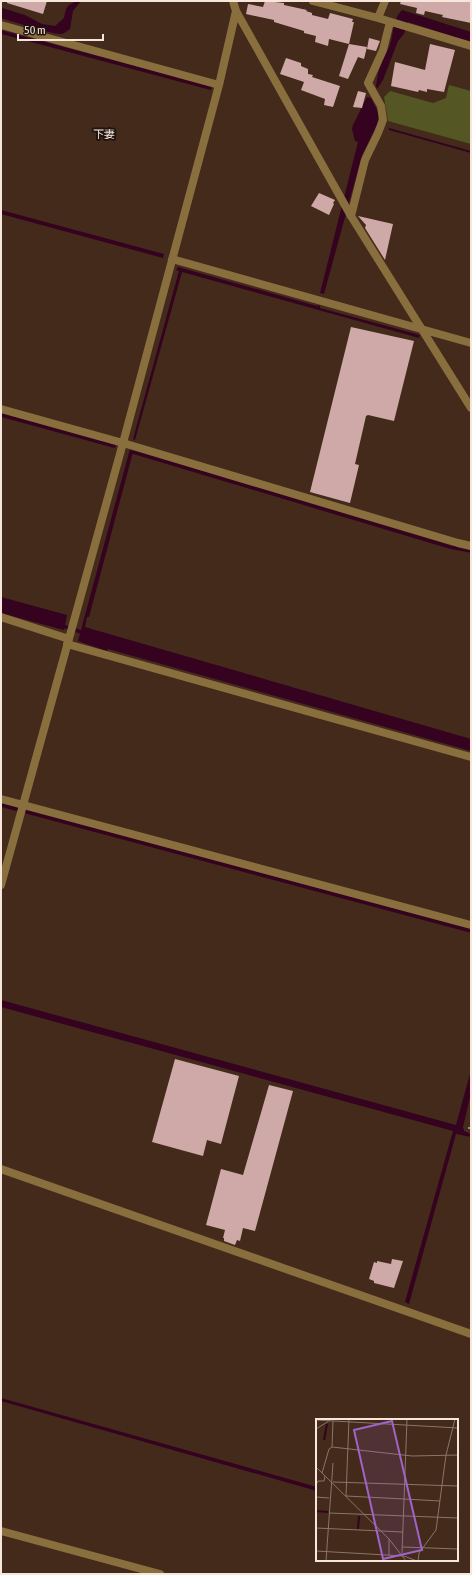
<svg xmlns="http://www.w3.org/2000/svg" width="472" height="1575" font-family="'Asap Condensed','Noto Sans JP',sans-serif">
  <style>
    .green { fill: #545724 }
    .water { fill: #350220 }
    .lines { fill: none; stroke-linecap: round; stroke-linejoin: round }
    .stream { stroke: #350220; stroke-width: 3.5 }
    .building { fill: #cfa9a7 }
    .path { stroke: #9c877b; stroke-width: 2; stroke-dasharray: 2 3; stroke-linecap: butt }
    .minor { stroke: #8a6f3e; stroke-width: 8 }
    .labels { text-anchor: middle; dominant-baseline: central; stroke-width: 4; stroke-linejoin: round; paint-order: stroke }
    .neighbourhood-label { font-size: 11px; fill: #f7e6dc; stroke: #21160f }
    .inset-river { fill: none; stroke: #350220; stroke-width: 2 }
    .inset-road { fill: none; stroke: #8b7568; stroke-width: 1 }
    .view { fill: #a064c8; fill-opacity: 0.15; stroke: #a064c8; stroke-width: 2 }
    .inset-edge { fill: none; stroke: #f7e6dc; stroke-width: 2 }
  </style>
  <rect width="100%" height="100%" fill="#432a1b"/>
  <path class="green" d="M449 85 471 91V144L388 121 384 97 390 91 433 103 446 98Z"/>
  <path class="water" d="M76 1H81L73 11 70 29C67 31 65 33 62 34 54 35 11 21 1 18L2 8 25 15 42 24 55 26 64 18 66 9 69 5Z
    M402 10 471 32V42L408 22 404 34 398 41 383 80 377 89 376 86C377 79 378 72 381 65 383 58 387 52 390 45 394 33 392 20 402 10Z
    M367 97 371 98 379 114 377 125 362 155 324 294 320 293 358 142 355 141 352 129 353 125Z
    M389 128 471 151V153L389 130Z
    M1 210 164 254 163 258 1 214Z
    M178 267 317 306 320 305V308L420 335 419 338 182 272 135 440 133 439 179 271 176 270Z
    M130 449 133 452 89 617H87L85 627 471 739V751L108 649 107 651 78 641Z
    M1 597 67 615 64 630 1 613Z
    M1 1000 456 1125 471 1070V1093L463 1127 464 1131 471 1134V1137L456 1134 409 1304 405 1302 453 1131 1 1007Z
    M1 1398 317 1487V1491L1 1401Z"/>
  <g class="lines">
    <path class="stream" d="M1 32 210 88
      M1 415 114 446
      M133 452 450 547 471 551
      M60 625 84 633
      M1 805 471 931"/>
  </g>
  <path class="building" d="M7 1H47L43 14 7 3Z
    M265 1 284 3V5L307 10 306 11 312 13V15L328 19 330 13 353 19 352 22H354L349 44 367 47 364 59 358 57 348 79 339 76 349 44 329 39 328 46 315 42 316 36 304 33V31L274 22V20L246 14 248 4 263 7Z
    M401 1H471V23L442 17 443 15 425 11 424 15 416 13 417 8 400 4Z
    M369 38 380 41 376 51 367 49Z
    M430 44 455 50 444 92 427 89V92L419 90 418 92 391 86 395 62 425 70Z
    M286 58 301 63V66L308 69V74L313 75 312 77 340 86 333 107 324 105 325 99 301 90 304 82 280 74Z
    M358 91 366 93 362 108 353 107Z
    M319 193 335 200 333 203 334 204 329 215 311 206Z
    M358 216 393 224 385 260 365 228 366 225Z
    M351 327 414 341 394 421 368 415 366 416 355 464 359 465 350 503 310 492Z
    M175 1059 239 1076 221 1144 207 1140 203 1156 152 1142Z
    M269 1085 293 1091 255 1231 243 1228 240 1241 237 1240 235 1245 224 1241V1238H223L225 1230 206 1225 221 1169 243 1175Z
    M392 1259 403 1261 394 1288 374 1283V1281L369 1279 374 1262 377 1263V1261L391 1264Z"/>
  <g class="lines">
    <path class="path" d="M468 1128H471"/>
    <path class="minor" d="M233 1 236 11 351 216 471 408
      M313 1 378 18 471 46
      M378 18 385 1
      M1 25 219 85
      M351 216 365 160 378 133 383 120 381 106 368 83 383 50 390 22
      M172 259 471 343
      M1 409 123 443 458 543 471 546
      M1 617 69 639
      M67 644 471 757
      M1 799 471 925
      M1 885 123 443 219 85 236 11
      M1 1169 471 1334
      M1 1531 160 1574"/>
  </g>
  <g class="labels">
    <g class="neighbourhood-label">
      <text x="104" y="134">下妻</text>
    </g>
  </g>
  <g transform="translate(316 1419)">
    <rect width="142" height="142" fill="#432a1b"/>
    <path class="inset-river" d="M8 21 11 5M0 92 12 93M42 110 43 97"/>
    <path class="inset-road" d="M0 1 142 9M0 10 16 0M16 28 96 37 142 36M0 48 73 120 90 142M6 54 13 30 16 28 17 2M17 63 142 67M0 66 2 62H8L9 57M30 77 33 0M30 77 88 80M0 78 13 79M88 80 124 82M13 94 142 99M0 109 87 113M73 120V136M86 128 142 130M0 132 88 137 101 142M86 134 91 0M10 142 17 44M102 142 103 134 120 111 130 36 139 0"/>
    <path class="view" d="M76 2 106 131 67 140 38 11Z"/>
    <rect width="142" height="142" class="inset-edge"/>
  </g>
  <rect width="472" height="1575" fill="none" stroke="#f7e6dc" stroke-width="4"/>
  <path d="M18 34v6h85v-6" fill="none" stroke="#f7e6dc" stroke-width="2"/>
  <text x="24" y="34" font-size="12" fill="#f7e6dc" stroke="#21160f" stroke-width="3" paint-order="stroke">50 m</text>
</svg>
